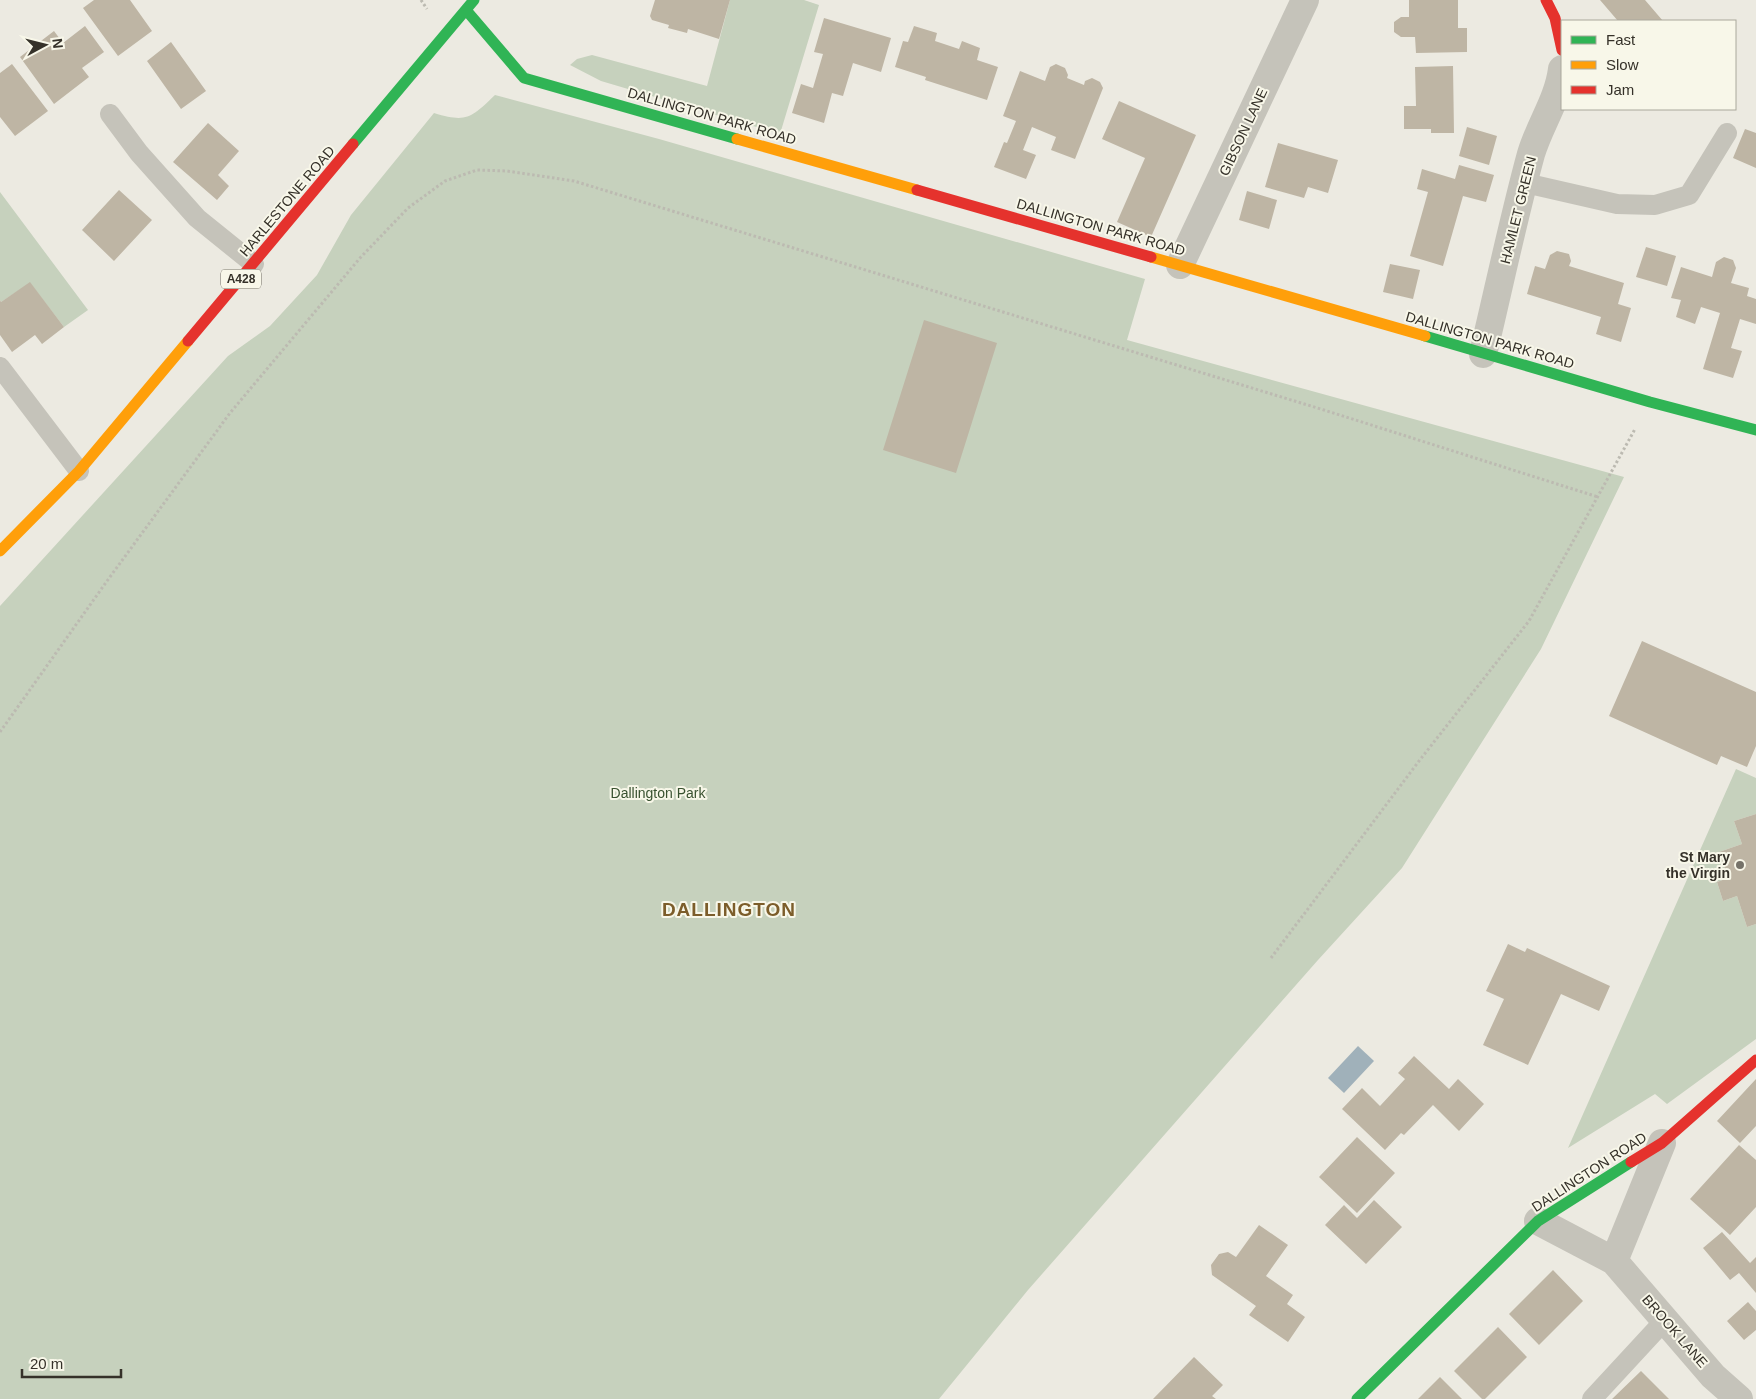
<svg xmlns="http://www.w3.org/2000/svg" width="1756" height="1399" font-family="Helvetica,sans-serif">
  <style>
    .green { fill: #c6d1bd }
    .water { fill: #a0b1ba }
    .building { fill: #beb5a4 }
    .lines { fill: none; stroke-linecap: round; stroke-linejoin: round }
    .path { stroke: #bcbab1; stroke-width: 3; stroke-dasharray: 2.5 2.5; stroke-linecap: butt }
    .lane { stroke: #c5c3ba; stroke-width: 20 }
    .street { stroke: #c5c3ba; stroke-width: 28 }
    .fast { stroke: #30b455; stroke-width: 11 }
    .slow { stroke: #ff9f0a; stroke-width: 11 }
    .jam { stroke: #e5322d; stroke-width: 11 }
    .poi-dot { fill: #757269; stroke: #f8f7e9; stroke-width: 2 }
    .labels { text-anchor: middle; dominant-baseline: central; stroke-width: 4; stroke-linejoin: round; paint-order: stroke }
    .shield { fill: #f8f7e9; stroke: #706c63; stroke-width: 1 }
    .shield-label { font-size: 12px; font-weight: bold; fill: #353129 }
    .street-label { font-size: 14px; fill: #353129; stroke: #f8f7e9 }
    .park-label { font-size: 14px; fill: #38512f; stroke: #f8f7e9 }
    .poi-label { font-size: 14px; font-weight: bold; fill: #353129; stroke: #f8f7e9; text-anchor: end }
    .district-label { font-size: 19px; font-weight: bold; letter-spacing: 1px; fill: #7c5d2a; stroke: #f8f7e9 }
  </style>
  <rect width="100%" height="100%" fill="#eceae1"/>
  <path class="green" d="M730 0H804L819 5 780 134 601 81 570 65 577 59 592 55 707 86Z
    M495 95 659 139 1145 279 1127 340 1624 477 1541 649 1402 868 1318 960 1028 1290 939 1399H0V606L228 356 270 326 317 275 351 215 434 113C467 123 471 118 495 95Z
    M0 192 88 310 64 327 30 283 1 302 0 300Z
    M1736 769 1756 778V814L1734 821 1742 844 1719 852 1728 878 1717 882 1723 901 1737 896 1747 927 1756 924V1039L1667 1104 1655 1094 1568 1148Z"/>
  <path class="water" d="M1358 1046 1374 1061 1344 1093 1328 1078Z"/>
  <path class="building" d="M94 0H130L152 31 118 56 83 8Z
    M655 0H730L719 39 688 29 687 33 668 28 669 25 652 20 650 16Z
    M1409 0H1458V28H1467V52L1416 53 1415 37H1401L1394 32V22L1401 17H1409Z
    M1600 0H1645L1663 21H1618Z
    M824 18 891 38 881 72 853 63 843 96 832 93 824 123 792 113 801 84 813 88 823 54 814 52Z
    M85 26 104 52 82 68 89 77 54 104 20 57 54 31 63 43Z
    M914 26 937 33 935 41 959 49 962 41 980 48 977 60 998 67 987 100 925 80 926 77 895 67 903 41 908 42Z
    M171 42 206 91 181 109 147 61Z
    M12 64 48 111 15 136 0 117V73Z
    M1056 64 1065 68 1068 75 1067 78 1084 85 1085 81 1092 78 1100 82 1103 88 1075 159 1051 150 1056 137 1032 127 1023 150 1036 155 1026 179 994 167 1004 142 1007 143 1016 121 1003 116 1020 71 1045 81 1050 67Z
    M1453 66 1454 133H1431V129H1404V106H1416L1415 67Z
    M1119 101 1196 135 1151 237 1117 222 1145 158 1102 139Z
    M208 123 239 151 218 175 229 186 217 200 173 162Z
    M1467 127 1497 136 1489 165 1459 156Z
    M1745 129 1756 133V168L1733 158Z
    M1278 143 1338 160 1328 193 1308 187 1304 198 1265 187Z
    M1459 165 1494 175 1486 202 1463 196 1443 266 1410 256 1428 192 1417 189 1422 169 1455 179Z
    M119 190 152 220 114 261 82 230Z
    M1247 191 1277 200 1269 229 1239 220Z
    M1646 247 1676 256 1667 286 1636 277Z
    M1557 251 1569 254 1571 261 1569 266 1624 283 1618 304 1631 308 1621 342 1596 334 1601 317 1527 294 1535 266 1545 269 1550 255Z
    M1724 257 1733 260 1736 268 1731 283 1749 288 1747 296 1756 299V324L1740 319 1731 348 1742 351 1733 378 1703 369 1720 313 1701 307 1695 324 1676 317 1681 300 1671 298 1681 267 1712 277 1716 262Z
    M1390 264 1420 270 1413 299 1383 292Z
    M30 282 64 327 42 344 35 335 12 352 0 335V300L1 302Z
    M924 320 997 343 956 473 883 450Z
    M1642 641 1756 692V746L1747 767 1721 756 1717 765 1609 716Z
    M1756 814V924L1747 927 1737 896 1723 901 1717 882 1728 878 1719 852 1742 844 1734 821Z
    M1508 944 1525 952 1527 948 1610 986 1599 1011 1561 994 1528 1065 1483 1045 1504 999 1486 991Z
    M1414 1056 1449 1089 1458 1079 1484 1104 1459 1131 1433 1105 1404 1135 1401 1133 1385 1150 1342 1109 1362 1088 1380 1106 1405 1079 1398 1073Z
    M1756 1079V1126L1740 1143 1717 1121Z
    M1357 1137 1395 1173 1357 1213 1319 1177Z
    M1739 1145 1756 1160V1207L1730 1235 1690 1199Z
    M1374 1200 1402 1227 1366 1264 1325 1225 1344 1205 1357 1218Z
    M1259 1225 1288 1245 1266 1276 1293 1295 1287 1304 1305 1317 1288 1342 1249 1315 1256 1306 1212 1275 1211 1265 1219 1254 1228 1252 1236 1257Z
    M1722 1232 1750 1263 1756 1257V1293L1739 1273 1730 1280 1703 1248Z
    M1553 1270 1583 1301 1539 1345 1509 1314Z
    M1748 1302 1756 1311V1330L1744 1340 1727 1321Z
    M1498 1327 1527 1357 1485 1399H1482L1454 1371Z
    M1194 1357 1223 1385 1212 1396 1216 1399H1153Z
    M1641 1371 1669 1399H1612Z
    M1440 1377 1462 1399H1418Z"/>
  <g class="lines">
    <path class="path" d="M421 0 427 9
      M0 732 107 581 230 413 360 258 408 208 445 181 477 170 507 171 574 181 1324 410 1598 497
      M1271 958 1419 761 1529 621 1635 429"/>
    <path class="lane" d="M110 114 139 153 197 218 254 264
      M1525 183 1617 204 1655 205 1689 195 1727 133
      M0 367 79 471
      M1592 1399 1665 1320"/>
    <path class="street" d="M1180 265 1305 0
      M1483 354C1499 287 1513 220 1531 154 1540 124 1558 100 1562 69
      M1538 1221 1614 1261 1713 1376 1739 1399
      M1614 1261 1662 1143"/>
    <path class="fast" d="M466 10 524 78 737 139
      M353 144 474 0
      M1425 336 1650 402 1756 430
      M1357 1399 1538 1221 1631 1162"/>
    <path class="slow" d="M737 139 917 190
      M1151 257 1425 336
      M0 551 79 471 188 341"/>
    <path class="jam" d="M1546 0 1555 18 1562 50
      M917 190 1151 257
      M188 341 353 144
      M1631 1162 1662 1143 1756 1060"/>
  </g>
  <circle class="poi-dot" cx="1740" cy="865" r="5"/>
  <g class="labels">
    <rect class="shield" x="221" y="269.5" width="40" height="19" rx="4"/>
    <g class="shield-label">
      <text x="241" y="279">A428</text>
    </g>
    <g class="street-label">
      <text transform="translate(712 116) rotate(16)">DALLINGTON PARK ROAD</text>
      <text transform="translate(1243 132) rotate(-65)">GIBSON LANE</text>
      <text transform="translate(287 201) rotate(-50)">HARLESTONE ROAD</text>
      <text transform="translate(1518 210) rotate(-76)">HAMLET GREEN</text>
      <text transform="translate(1101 227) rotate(16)">DALLINGTON PARK ROAD</text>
      <text transform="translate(1490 340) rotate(16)">DALLINGTON PARK ROAD</text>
      <text transform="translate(1589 1172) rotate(-33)">DALLINGTON ROAD</text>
      <text transform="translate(1675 1331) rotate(49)">BROOK LANE</text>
    </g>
    <g class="park-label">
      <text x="658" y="793">Dallington Park</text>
    </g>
    <g class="poi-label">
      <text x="1730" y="857">St Mary<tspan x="1730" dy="16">the Virgin</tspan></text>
    </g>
    <g class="district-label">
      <text x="729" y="909">DALLINGTON</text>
    </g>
  </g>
  <rect x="1561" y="20" width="175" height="90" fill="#f8f7e9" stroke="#aaa89c"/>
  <rect x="1571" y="36" width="25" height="8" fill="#30b455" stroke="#aaa89c"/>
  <text x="1606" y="45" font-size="15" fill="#353129">Fast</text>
  <rect x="1571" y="61" width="25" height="8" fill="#ff9f0a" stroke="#aaa89c"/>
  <text x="1606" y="70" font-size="15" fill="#353129">Slow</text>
  <rect x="1571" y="86" width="25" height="8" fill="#e5322d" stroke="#aaa89c"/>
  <text x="1606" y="95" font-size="15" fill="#353129">Jam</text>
  <g transform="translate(45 45) rotate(83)" stroke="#f8f7e9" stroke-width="4" paint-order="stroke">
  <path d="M0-4L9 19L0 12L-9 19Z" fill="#353129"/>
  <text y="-8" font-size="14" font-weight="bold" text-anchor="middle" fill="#353129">N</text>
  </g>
  <path d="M22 1369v8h99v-8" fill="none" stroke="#353129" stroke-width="2.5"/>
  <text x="30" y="1369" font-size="15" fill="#353129" stroke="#f8f7e9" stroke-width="4" paint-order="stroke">20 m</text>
</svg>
